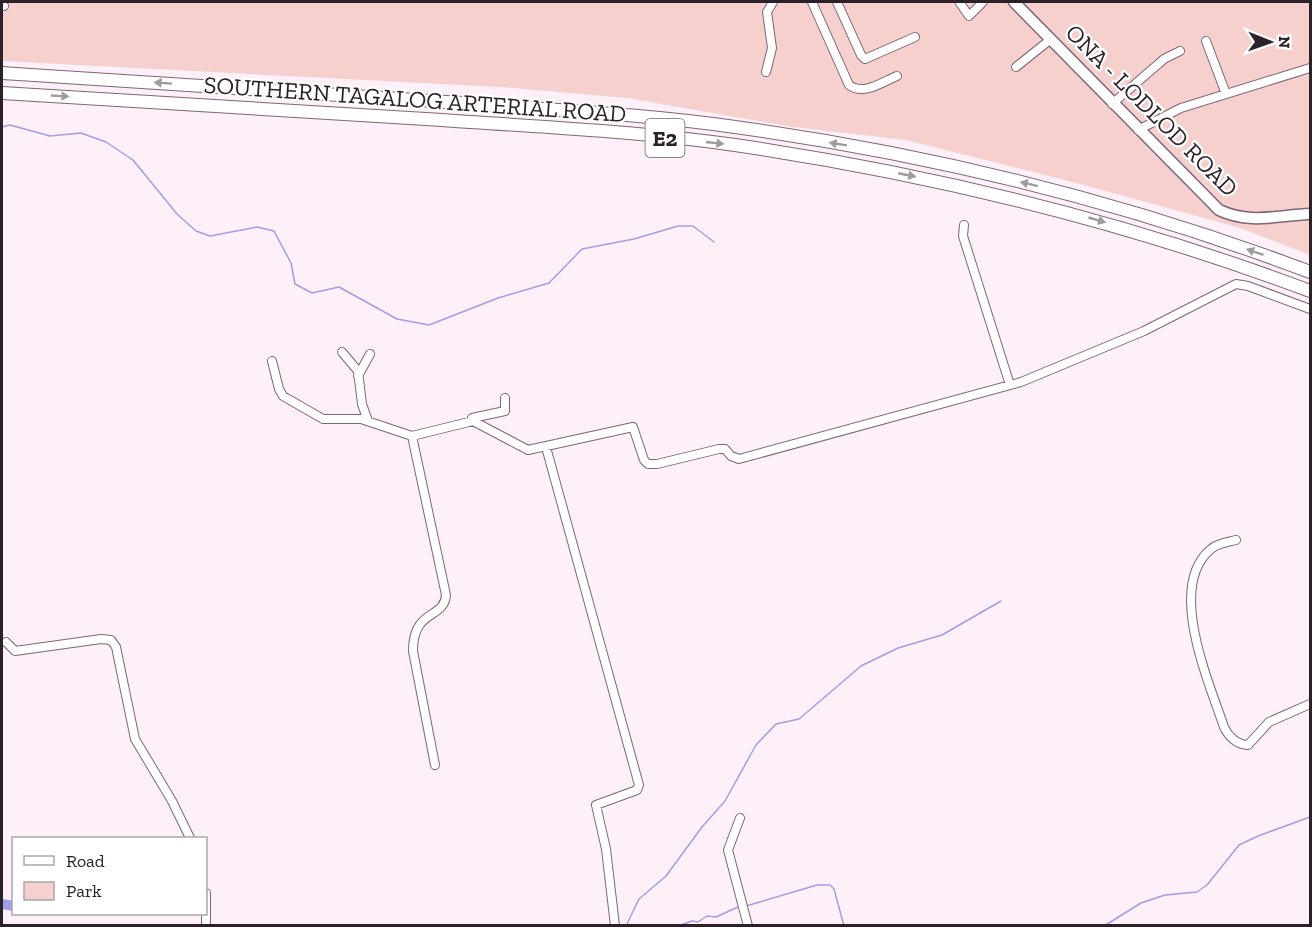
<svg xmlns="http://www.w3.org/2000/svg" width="1312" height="927" font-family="'Zilla Slab',serif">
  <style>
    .green { fill: #f5d0cc }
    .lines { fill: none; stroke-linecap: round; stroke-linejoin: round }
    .stream { stroke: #a19ee7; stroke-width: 1.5 }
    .river { stroke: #a19ee7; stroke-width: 10 }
    .minor-casing { stroke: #806479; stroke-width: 10 }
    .major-casing { stroke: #806479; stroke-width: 13 }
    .highway-casing { stroke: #806479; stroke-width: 14 }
    .minor { stroke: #fff; stroke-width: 8 }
    .major { stroke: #fff; stroke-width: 10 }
    .highway { stroke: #fff; stroke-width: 12 }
    .oneway { fill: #a09b9f }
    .labels { text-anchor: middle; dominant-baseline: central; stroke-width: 4.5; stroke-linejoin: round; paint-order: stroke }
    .shield { fill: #fff; stroke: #6b6369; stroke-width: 1.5 }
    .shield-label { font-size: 22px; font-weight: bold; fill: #2c2029 }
    .street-label { font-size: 24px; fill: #2c2029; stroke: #fff }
  </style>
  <rect width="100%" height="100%" fill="#fdf0f9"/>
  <path class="green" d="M2 2H1310V255L1240 228 1084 185 906 140 793 127 627 98 501 87 2 61Z"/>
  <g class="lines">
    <path class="stream" d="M2 127 10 125 50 136 81 133 106 142 133 160 177 214 196 231 210 236 257 227 274 231 291 263 295 284 312 293 339 287 397 319 429 325 498 298 549 283 582 249 634 239 678 226H693L714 242
      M746 906 817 885H830L834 889 844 926
      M626 926 639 899 666 876 702 827 725 801 756 745 776 724 799 719 861 666 898 648 942 635 1001 601
      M678 926 692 921 698 922 707 916 716 917 738 907
      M1104 926 1141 903 1165 895 1197 892 1207 885 1239 845 1258 836 1310 817"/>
    <path class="river" d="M2 904 14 906"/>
    <g class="minor-casing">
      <path id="minor" d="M2 2 4 6
        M812 2 849 85C864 96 882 82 897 76
        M837 2 861 55 865 59 915 37
        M960 3 969 16 983 2
        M1206 41 1226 94
        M1016 67 1051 39
        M766 72 772 48 767 12 773 2
        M1112 104 1164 59 1180 51
        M1138 130 1181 108 1310 68
        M964 225 963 236 1010 385
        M342 352 358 371 362 404 368 421
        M272 361 279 389 283 396 323 419H361L412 436 473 421 528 450 633 427 644 460 648 464H657L719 449H725L731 456 739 459 1021 382 1144 331 1236 284 1248 286 1310 309
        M358 376 370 354
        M473 421 472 418 505 411V398
        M412 436 446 595C444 620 413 608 413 651L435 765
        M546 447 639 785 637 790 596 805 606 849 615 926
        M1236 540C1228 542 1218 543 1211 549 1166 586 1209 682 1224 727 1228 736 1237 745 1248 745L1269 722 1310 704
        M6 642 15 651 101 639 111 640 116 647 135 739 172 801 190 838
        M740 818 728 850 748 926
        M206 893V926"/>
    </g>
    <g class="major-casing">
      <path id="major" d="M1014 2 1219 210C1251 225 1278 215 1310 214"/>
    </g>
    <g class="highway-casing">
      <path id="highway" d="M2 73C155 83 308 92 462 103 553 110 644 114 735 127 931 154 1125 202 1310 272
        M2 93C148 102 295 111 442 120 539 127 638 131 735 145 932 174 1124 221 1310 291"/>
    </g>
    <use href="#minor" class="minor"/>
    <use href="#major" class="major"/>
    <use href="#highway" class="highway"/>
  </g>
  <defs><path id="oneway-solid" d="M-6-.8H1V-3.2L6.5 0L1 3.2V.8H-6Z" transform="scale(1.5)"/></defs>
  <g class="oneway">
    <use href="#oneway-solid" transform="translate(163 83) rotate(-176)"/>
    <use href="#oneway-solid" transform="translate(60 96) rotate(3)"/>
    <use href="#oneway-solid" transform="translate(715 143) rotate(6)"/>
    <use href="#oneway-solid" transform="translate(838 144) rotate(-171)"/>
    <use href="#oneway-solid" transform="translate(907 175) rotate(11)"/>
    <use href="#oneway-solid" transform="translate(1029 184) rotate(-166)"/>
    <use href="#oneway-solid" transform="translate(1097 220) rotate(16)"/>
    <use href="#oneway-solid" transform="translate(1255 252) rotate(-161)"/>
  </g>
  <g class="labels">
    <rect class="shield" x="645.5" y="119" width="39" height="38" rx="4.5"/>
    <g class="shield-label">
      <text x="665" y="138">E2</text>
    </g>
    <g class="street-label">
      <text transform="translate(415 99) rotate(4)">SOUTHERN TAGALOG ARTERIAL ROAD</text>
      <text transform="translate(1152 110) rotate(45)">ONA - LODLOD ROAD</text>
    </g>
  </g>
  <rect width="1312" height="927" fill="none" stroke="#2c2029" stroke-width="6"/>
  <rect x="12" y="837" width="195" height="78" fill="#ffffff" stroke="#aba6a9" stroke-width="1.5"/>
  <rect x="24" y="856" width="30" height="9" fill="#ffffff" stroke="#aba6a9" stroke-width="1.5"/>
  <text x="66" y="867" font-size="18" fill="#2c2029">Road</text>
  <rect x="24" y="882" width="30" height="18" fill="#f5d0cc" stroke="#aba6a9" stroke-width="1.5"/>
  <text x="66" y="897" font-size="18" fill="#2c2029">Park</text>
  <g transform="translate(1270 42) rotate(91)" stroke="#ffffff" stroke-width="4.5" paint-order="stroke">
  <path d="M0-4.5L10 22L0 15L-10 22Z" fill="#2c2029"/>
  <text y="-9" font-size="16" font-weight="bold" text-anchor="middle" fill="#2c2029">N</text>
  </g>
</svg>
